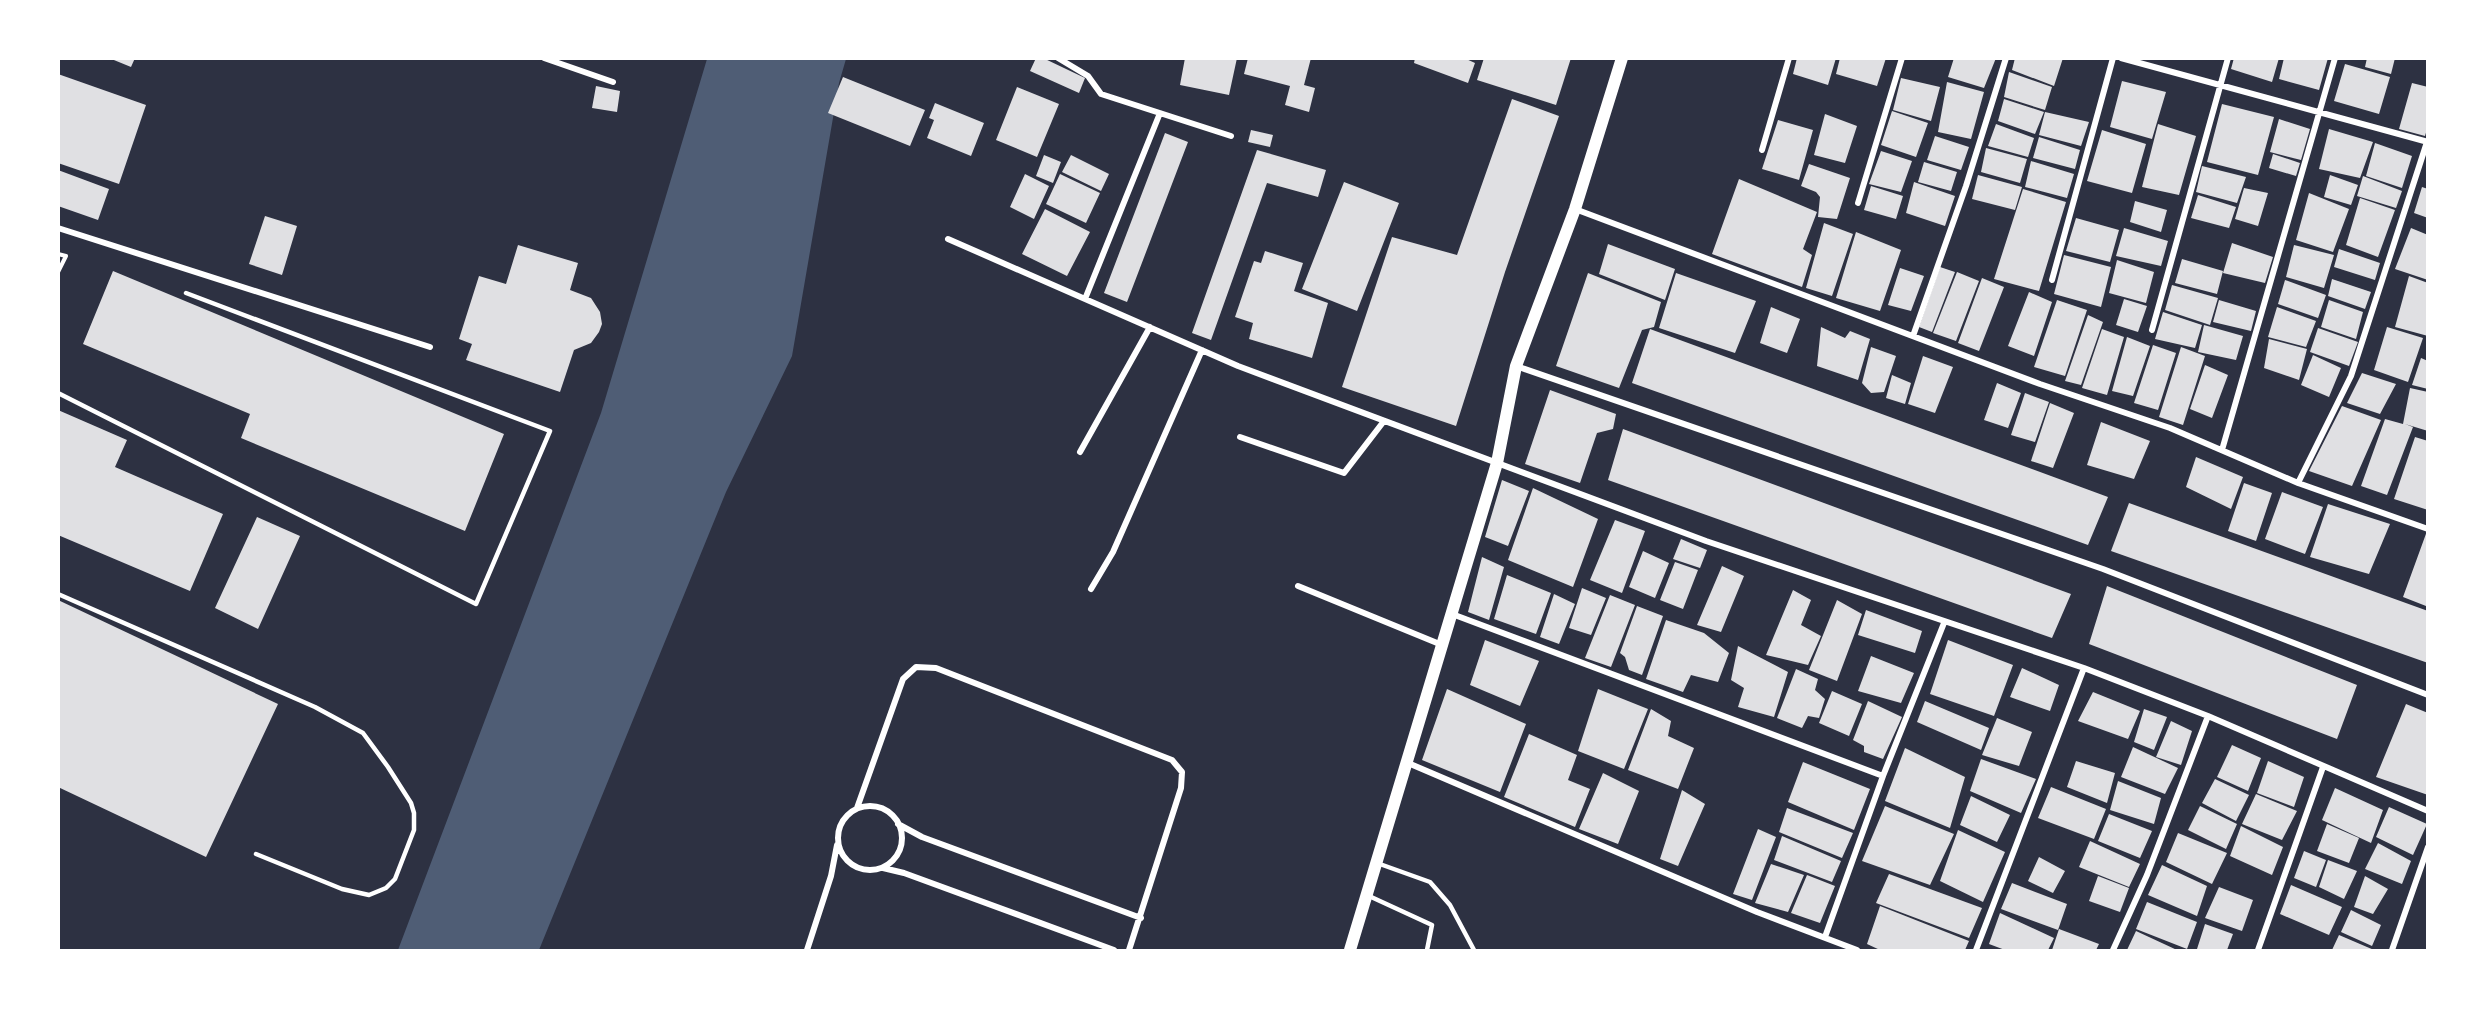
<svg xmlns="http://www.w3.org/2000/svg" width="2486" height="1009" font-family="'Fira Sans Condensed',sans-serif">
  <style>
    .water { fill: #4f5d75 }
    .building { fill: #e0e0e3 }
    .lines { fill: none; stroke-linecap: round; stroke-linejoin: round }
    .path { stroke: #fff; stroke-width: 4 }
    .service { stroke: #fff; stroke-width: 4.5 }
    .minor { stroke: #fff; stroke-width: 6 }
    .secondary { stroke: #fff; stroke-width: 12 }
  </style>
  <rect width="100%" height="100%" fill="#2d3142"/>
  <path class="water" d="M707 59H846L839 83 792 356 726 492 539 950H398L601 413Z"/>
  <path class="building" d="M109 58H135L131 67Z
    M1036 58H1043L1085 78 1079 93 1030 71Z
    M1185 58H1237L1229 95 1180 85Z
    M1248 58H1311L1304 85 1315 88 1309 112 1285 105 1290 86 1244 74Z
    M1415 58H1464L1475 63 1468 83 1414 63Z
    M1484 58H1571L1556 105 1477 80Z
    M1797 58H1836L1828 85 1793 74Z
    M1840 58H1886L1877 86 1836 74Z
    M1954 58H1996L1984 88 1948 77Z
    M2015 58H2063L2054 86 2012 70Z
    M2234 58H2279L2272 82 2231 69Z
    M2284 58H2328L2319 90 2279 79Z
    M2367 58H2395L2391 74 2365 67Z
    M2345 64 2390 77 2379 114 2334 101Z
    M2009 72 2052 87 2045 110 2004 97Z
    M58 74 146 105 119 184 58 163Z
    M843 77 925 110 910 146 828 113Z
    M1901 78 1940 87 1931 121 1893 110Z
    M2122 81 2166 92 2152 139 2110 127Z
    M1947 82 1984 92 1971 139 1938 132Z
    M2412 83 2428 87V126L2425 136 2399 129Z
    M596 86 620 91 617 112 592 108Z
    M1017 87 1059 104 1037 157 996 140Z
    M1512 99 1559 116 1505 272 1456 426 1342 387 1392 237 1457 255Z
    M2004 99 2044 112 2035 134 1998 121Z
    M935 103 984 123 971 156 927 138 934 120 929 118Z
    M2222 104 2274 117 2258 175 2207 162Z
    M1892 111 1928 123 1916 157 1881 145Z
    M2045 112 2089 122 2081 146 2039 135Z
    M1825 114 1857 126 1845 163 1814 155Z
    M2279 119 2310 129 2301 160 2270 152Z
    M1778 120 1813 130 1799 180 1762 169Z
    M1996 124 2034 138 2028 157 1988 146Z
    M2158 124 2196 136 2179 195 2142 187Z
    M2329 129 2373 142 2360 178 2319 169Z
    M1251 130 1273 135 1270 147 1248 142Z
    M2102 130 2146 144 2132 193 2087 181Z
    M1165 133 1188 142 1127 302 1104 293Z
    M1935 136 1969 147 1961 170 1927 160Z
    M2039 137 2080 150 2075 169 2033 158Z
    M2375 143 2412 156 2402 188 2366 176Z
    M1986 148 2027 159 2020 183 1981 172Z
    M1257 150 1326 170 1318 197 1267 183 1211 340 1192 333Z
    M1881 151 1912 161 1901 192 1869 184Z
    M2273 154 2300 163 2296 176 2269 168Z
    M1044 155 1061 162 1053 183 1036 176Z
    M1071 155 1109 174 1101 191 1062 172Z
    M2031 161 2074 174 2067 198 2025 187Z
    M1924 162 1957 172 1951 191 1918 182Z
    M1809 164 1850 178 1837 219 1818 217 1820 197 1816 192 1801 186Z
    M2202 166 2246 177 2237 203 2196 192Z
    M58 170 109 189 98 220 58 206Z
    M1025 174 1049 186 1034 219 1010 207Z
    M1060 174 1100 193 1086 223 1046 204Z
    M1978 175 2022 187 2015 210 1972 199Z
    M2330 175 2358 185 2351 205 2324 197Z
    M2363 176 2402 191 2396 208 2357 196Z
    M1739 179 1817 212 1803 249 1812 255 1802 287 1712 254Z
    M1344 182 1399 203 1357 311 1302 289Z
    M1914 182 1955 196 1945 226 1906 213Z
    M1871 186 1903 196 1896 219 1864 210Z
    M2422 187 2428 189V218L2414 213Z
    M2244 188 2268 193 2258 226 2235 219Z
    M2023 189 2066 202 2039 291 1994 279Z
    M2309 193 2349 209 2333 252 2296 240Z
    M2198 195 2236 207 2229 228 2191 218Z
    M2360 198 2395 210 2378 257 2346 245Z
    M2135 201 2167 210 2161 232 2130 222Z
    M1045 209 1090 232 1067 276 1022 254Z
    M265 216 297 226 282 275 249 264Z
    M2076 218 2119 230 2110 262 2066 251Z
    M1824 223 1853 234 1832 296 1806 288Z
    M2124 228 2168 241 2161 266 2116 256Z
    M2411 228 2428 235V280L2395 269Z
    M1856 232 1901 250 1880 311 1836 298Z
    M2232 243 2273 257 2265 283 2223 273Z
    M1608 244 1675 269 1665 300 1599 274Z
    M518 245 578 263 570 290 591 298 600 312 602 324 599 332 591 343 574 350 560 392 466 360 472 344 459 339 479 276 506 284Z
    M2294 245 2334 255 2324 288 2286 277Z
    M2339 249 2380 263 2375 280 2334 267Z
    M1265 251 1303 263 1294 291 1328 303 1312 358 1249 339 1253 323 1235 317 1254 261 1261 263Z
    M2064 255 2111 267 2101 307 2054 294Z
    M2182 259 2223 271 2217 294 2175 283Z
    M2117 260 2154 272 2146 303 2109 293Z
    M1940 267 1955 272 1932 332 1919 327Z
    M1900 268 1924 276 1911 311 1888 305Z
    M113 271 504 434 465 531 241 438 250 414 83 344Z
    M1957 272 1979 281 1956 341 1933 333Z
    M1588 273 1661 302 1654 327 1642 330 1619 388 1556 366Z
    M1676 273 1756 301 1735 353 1659 328Z
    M2409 276 2428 283V336L2395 327Z
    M1982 278 2004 287 1979 351 1958 343Z
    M2332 279 2371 292 2365 309 2328 296Z
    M2285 280 2326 295 2318 318 2278 304Z
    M2172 285 2218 298 2210 325 2165 310Z
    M2029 292 2052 302 2034 356 2008 346Z
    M2124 299 2147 306 2138 332 2116 325Z
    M2057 300 2087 310 2065 376 2034 367Z
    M2219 300 2256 311 2251 331 2213 322Z
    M2329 300 2363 312 2356 339 2321 327Z
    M1771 307 1800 319 1787 353 1760 343Z
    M2277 307 2316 321 2306 347 2268 337Z
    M2163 312 2202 325 2195 348 2155 339Z
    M2088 315 2103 322 2081 385 2065 381Z
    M2204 325 2243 336 2236 360 2198 352Z
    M1821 327 1845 338 1850 331 1870 339 1858 380 1817 366Z
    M2387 327 2423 338 2408 382 2374 370Z
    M2318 328 2358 342 2349 366 2310 352Z
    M1650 329 2108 497 2088 545 1632 383Z
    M2102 329 2124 337 2107 395 2082 388Z
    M2127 337 2150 346 2133 396 2112 391Z
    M2269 339 2307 349 2299 380 2264 368Z
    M2153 345 2176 353 2158 410 2134 403Z
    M1871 347 1896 356 1884 392 1871 393 1862 383Z
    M2181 347 2205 356 2183 425 2159 417Z
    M2313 355 2341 368 2329 397 2301 385Z
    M1923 356 1953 367 1935 413 1908 404Z
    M2421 358 2428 361V389L2412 385Z
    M2205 365 2228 375 2212 418 2190 409Z
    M2362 373 2396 384 2380 414 2347 403Z
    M1892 375 1911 383 1905 404 1886 398Z
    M1997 383 2021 393 2008 428 1984 420Z
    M2410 388 2428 392V431L2405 424 2413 427 2387 495 2361 486 2385 419 2403 424Z
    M1550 390 1616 414 1613 429 1597 433 1580 483 1525 464Z
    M2025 393 2049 402 2035 442 2011 435Z
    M2050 403 2074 413 2053 468 2031 461Z
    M2342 406 2381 420 2352 486 2309 471Z
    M58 410 127 440 115 467 223 514 190 591 58 535Z
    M2101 422 2150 441 2134 479 2087 465Z
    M1623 429 2071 594 2052 638 1608 480Z
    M2415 437 2428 441V510L2394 499Z
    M2196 457 2243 477 2231 509 2186 487Z
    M1502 480 1529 491 1508 546 1485 537Z
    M2244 483 2272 493 2256 541 2228 531Z
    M1533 488 1598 519 1573 587 1508 560Z
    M2282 492 2323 507 2305 554 2265 539Z
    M2129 503 2428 611V663L2111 551Z
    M2328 504 2390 524 2369 574 2310 557Z
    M257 517 300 536 258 629 215 608Z
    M1615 520 1645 531 1622 593 1590 580Z
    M2427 531 2428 601 2426 606 2403 597Z
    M1681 539 1707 550 1700 568 1673 559Z
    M1643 551 1669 563 1655 598 1629 587Z
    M1482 557 1504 567 1489 620 1468 612Z
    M1675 562 1698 570 1683 609 1660 600Z
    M1722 566 1744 576 1721 632 1697 625Z
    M1507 575 1551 593 1536 634 1494 619Z
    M2107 586 2357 685 2337 739 2089 644Z
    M1582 588 1606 598 1591 635 1569 628Z
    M1793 590 1811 600 1801 625 1821 636 1808 665 1766 655Z
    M1554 594 1575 604 1559 644 1540 637Z
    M1610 595 1635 605 1611 667 1585 658Z
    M58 600 278 704 206 857 58 787Z
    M1837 600 1862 614 1837 681 1809 670Z
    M1637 606 1663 616 1642 675 1629 670 1625 657 1620 653Z
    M1866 610 1922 631 1915 653 1858 635Z
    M1666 620 1704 633 1729 653 1718 682 1691 675 1683 692 1646 679Z
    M1485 640 1539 661 1520 706 1470 685Z
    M1948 640 2013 665 1994 716 1930 694Z
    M1738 646 1788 672 1774 717 1738 707 1744 688 1731 680Z
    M1871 656 1914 673 1901 703 1858 691Z
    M2022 668 2059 685 2050 711 2010 697Z
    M1796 669 1818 679 1815 690 1825 699 1819 718 1808 716 1802 728 1777 718Z
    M1447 689 1526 724 1500 792 1422 760Z
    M1598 689 1648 709 1624 769 1578 751Z
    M1832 691 1862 704 1849 736 1819 723Z
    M2093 692 2140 711 2128 739 2078 721Z
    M1868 701 1902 717 1883 759 1864 752V746L1853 740Z
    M1925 701 1989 728 1981 750 1917 722Z
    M2406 704 2428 713V795L2376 777Z
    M1651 709 1671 721 1668 736 1694 748 1678 789 1628 770Z
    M2144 709 2167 717 2154 750 2134 742Z
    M1997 718 2032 732 2019 766 1982 755Z
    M2171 721 2192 731 2181 765 2156 757Z
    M1529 734 1577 755 1568 780 1590 789 1575 827 1504 797Z
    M2232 745 2261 758 2248 791 2217 777Z
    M2133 747 2178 768 2165 794 2121 777Z
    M1905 748 1965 777 1950 828 1885 801Z
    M1981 759 2036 779 2021 813 1970 791Z
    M2076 761 2115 773 2107 803 2067 787Z
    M2268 761 2304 777 2294 807 2257 793Z
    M1803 762 1870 789 1854 830 1788 802Z
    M1603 773 1639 791 1618 844 1579 829Z
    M2215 779 2249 795 2236 821 2202 803Z
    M2118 781 2161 798 2154 824 2110 810Z
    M2051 787 2106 809 2094 839 2038 818Z
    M2335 788 2383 810 2371 843 2322 820Z
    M1682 790 1705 804 1678 866 1660 859Z
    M2256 794 2297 811 2282 840 2242 824Z
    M1971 796 2010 815 1997 842 1960 825Z
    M1885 806 1954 834 1930 885 1862 861Z
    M2200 806 2237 824 2226 849 2188 830Z
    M2389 807 2427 824 2413 855 2376 837Z
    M1787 808 1853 833 1842 858 1779 832Z
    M2109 814 2152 831 2140 858 2098 841Z
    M2327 824 2359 838 2349 863 2317 851Z
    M2241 826 2283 847 2272 875 2230 856Z
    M1758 829 1776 837 1752 900 1733 894Z
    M1958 830 2005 852 1983 902 1940 881Z
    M2178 833 2227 853 2212 884 2166 862Z
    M1782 836 1841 861 1832 882 1774 860Z
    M2090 841 2140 864 2129 887 2079 867Z
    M2378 843 2411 861 2402 884 2365 869Z
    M2304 851 2326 860 2316 887 2294 878Z
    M2039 857 2065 871 2053 893 2028 881Z
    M2328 860 2357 871 2344 899 2319 887Z
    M1771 864 1804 875 1788 912 1755 903Z
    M2162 865 2207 886 2197 916 2148 895Z
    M1889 874 1982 908 1969 938 1876 903Z
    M1807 875 1835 886 1820 923 1791 913Z
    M2098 876 2129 888 2120 912 2089 901Z
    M2365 876 2388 889 2373 914 2354 907Z
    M2012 883 2067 904 2058 930 2001 909Z
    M2291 885 2342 907 2329 935 2280 914Z
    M2219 887 2253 900 2242 931 2205 918Z
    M2147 902 2197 922 2187 949 2136 929Z
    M1880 906 1969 941 1965 950H1880L1867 944Z
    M2351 910 2381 925 2372 946 2341 932Z
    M2000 913 2054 938 2048 950H2005L1989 944Z
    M2205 924 2233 934 2227 950 2197 949Z
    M2059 929 2099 944 2096 950H2052Z
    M2136 931 2177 950H2127Z
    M2339 935 2374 950H2332Z"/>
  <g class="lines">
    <path class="path" d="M58 254 66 256 58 272"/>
    <path class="service" d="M58 393 476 604 550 431 186 293
      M58 594 315 707 363 733 388 767 411 803 414 813V830L395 879 386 888 369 895 342 889 256 854
      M1377 863 1430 882 1450 905 1474 950
      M1369 896 1432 925 1427 950"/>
    <path class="minor" d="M544 58 613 82
      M1058 58 1088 76 1101 94 1231 136
      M2121 58 2428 142
      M1762 150 1789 58
      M1858 203 1902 58
      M1575 209 2040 384 2170 428 2298 483 2428 529
      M58 228 430 347
      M948 239 1238 366 1706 541 2084 668 2208 716 2428 811
      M2052 280 2113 58
      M1085 299 1160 113
      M2152 330 2228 58
      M1913 336 1966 186 2006 58
      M1516 366 2103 569 2428 695
      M1240 437 1344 473 1384 421
      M2222 450 2335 58
      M1080 452 1150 327
      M2298 483 2351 376 2427 142
      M1298 586 1442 645
      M1091 589 1113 552 1202 350
      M1452 614 1883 776
      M1408 763 1757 912 1857 950
      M838 838a32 32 0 1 1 64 0a32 32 0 1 1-64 0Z
      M857 808 903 679 916 667 936 668 1172 760 1182 772 1181 788 1129 950
      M898 824 922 837 1141 918
      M883 868 904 873 1114 950
      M1825 937 1883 776 1944 623
      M807 950 831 876 837 845
      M1976 950 2084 668
      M2113 950 2147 875 2208 716
      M2258 950 2323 767
      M2392 950 2428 847"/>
    <path class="secondary" d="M1350 950 1497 463 1516 366 1575 209 1622 58"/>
  </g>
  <rect width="2486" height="1009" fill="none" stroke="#ffffff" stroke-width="120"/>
</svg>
